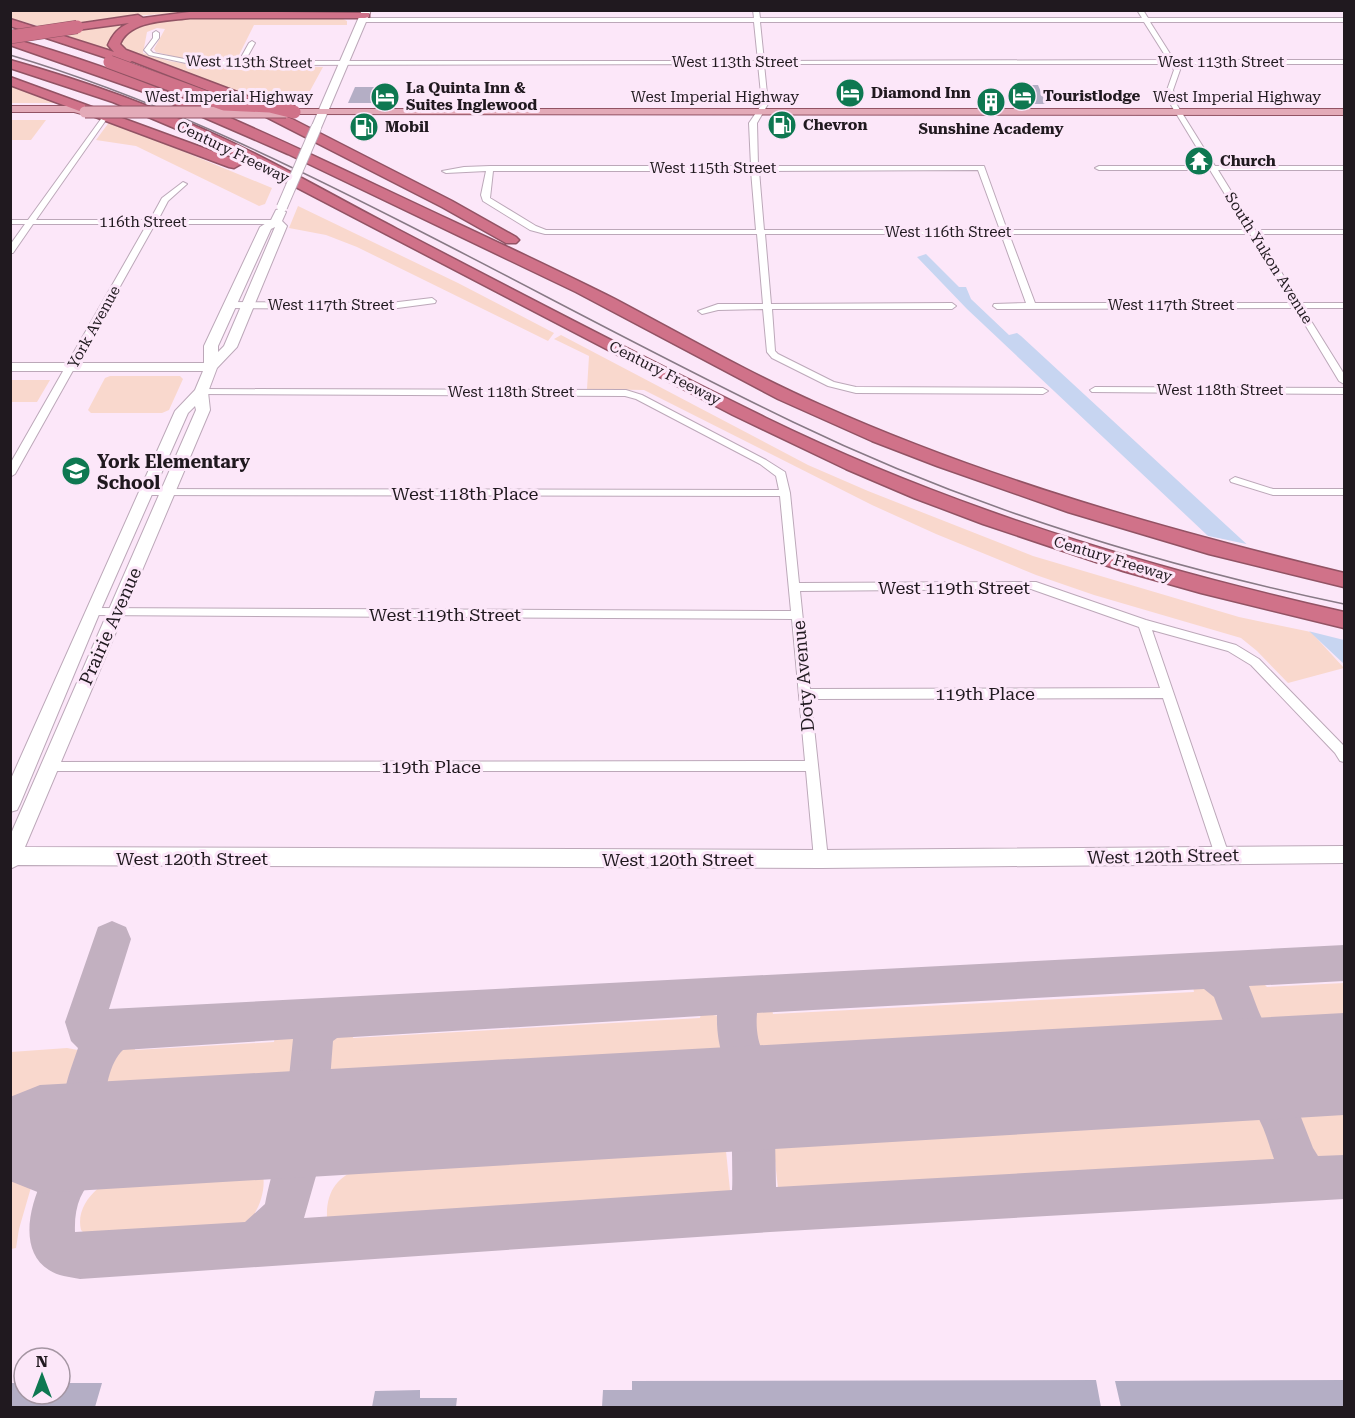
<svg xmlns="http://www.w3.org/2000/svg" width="1355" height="1418" font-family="'Roboto Serif',serif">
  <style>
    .green { fill: #f9d8cd }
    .water { fill: #c7d5f1 }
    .pier { fill: #fce7f9 }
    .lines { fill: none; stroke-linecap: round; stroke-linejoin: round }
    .taxiway { fill: #c2b0c0; fill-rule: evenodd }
    .runway { fill: #c2b0c0; fill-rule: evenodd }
    .building { fill: #b4aec5 }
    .street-casing { stroke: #bca8b9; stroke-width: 2 }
    .secondary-casing { stroke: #bca8b9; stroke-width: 2 }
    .primary-casing { stroke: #925364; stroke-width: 2 }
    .highway-casing { stroke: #925364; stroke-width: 3 }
    .street { fill: #fff; fill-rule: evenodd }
    .secondary { fill: #fff; fill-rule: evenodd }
    .primary { fill: #e3aab8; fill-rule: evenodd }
    .highway { fill: #d07289; fill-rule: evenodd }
    .tram { stroke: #887a86; stroke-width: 1.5 }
    .secondary-bridge-casing { stroke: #bca8b9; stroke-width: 12; stroke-linecap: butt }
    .primary-bridge-casing { stroke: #925364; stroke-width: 13; stroke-linecap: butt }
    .highway-bridge-casing { stroke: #925364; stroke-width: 14; stroke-linecap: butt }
    .secondary-bridge { stroke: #fff; stroke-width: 10 }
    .primary-bridge { stroke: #e3aab8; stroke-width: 11 }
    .highway-bridge { stroke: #d07289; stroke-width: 13 }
    .labels { text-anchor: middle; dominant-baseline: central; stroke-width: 6; stroke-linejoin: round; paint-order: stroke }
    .far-street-label { font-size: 15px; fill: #20191f; stroke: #fce7f9 }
    .far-poi-label { font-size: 15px; font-weight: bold; fill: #20191f; stroke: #fce7f9; text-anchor: start }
    .poi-label { font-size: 18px; font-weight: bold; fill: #20191f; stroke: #fce7f9; text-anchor: start }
    .street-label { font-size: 18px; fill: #20191f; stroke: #fce7f9 }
  </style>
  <rect width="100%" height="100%" fill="#fce7f9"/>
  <path class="green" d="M10 11H352L175 13 136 16 48 29 11 18Z
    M341 18 347 21V25H254L236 61 180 58 156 52 154 49 165 29 157 28 147 32 143 53 169 61 195 65 323 67 305 100 292 104 256 103 127 51 120 46V39L126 33 155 21 182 19Z
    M128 21 133 24 110 39 112 50 109 51 58 32Z
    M11 85 65 103H11Z
    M10 120H46L31 140H11Z
    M110 121 272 188 265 204 259 206 136 146 96 140Z
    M298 206 458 283 554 333 548 341 357 247 326 235 289 228Z
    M561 335 808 465 868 491 1033 556 1239 617 1311 632 1344 668 1288 683 1257 651 1241 638 1094 595 1036 575 936 534 872 505 644 390 587 389 589 356 554 339Z
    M110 376H180L183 379 169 410 162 413H91L88 410 105 378Z
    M11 380H50L37 402H11Z
    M1257 983H1263L1267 987 1344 983V1022L1272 1026 1274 1034C1256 1030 1244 1005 1248 987Z
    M1201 986C1207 988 1215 990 1219 996 1226 1006 1236 1028 1225 1037H1220L1216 1030 769 1054V1061L757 1055 753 1045 754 1016 761 1010 772 1009 773 1014 1194 992 1193 987Z
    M701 1013 719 1016 725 1026 727 1056 722 1063 714 1065 712 1056 339 1077 337 1088 327 1084C322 1075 323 1069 325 1060 328 1042 334 1033 354 1033L353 1038 700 1018Z
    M275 1036 292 1038C306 1053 294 1086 274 1090L275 1082 117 1090 114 1100H107C93 1089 103 1058 116 1048 122 1044 129 1045 135 1044V1050L274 1042Z
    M67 1048 78 1050 82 1059C67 1112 61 1103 11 1105V1052Z
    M1344 1109V1160C1317 1162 1312 1162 1302 1135 1299 1129 1296 1124 1299 1117L1307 1112Z
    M1255 1117C1269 1121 1278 1145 1277 1159L1272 1165 784 1194 778 1188 774 1152 776 1145 780 1143Z
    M721 1146 726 1151 730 1190 727 1195 719 1198 335 1222 327 1217C326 1191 338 1176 361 1168Z
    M252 1165 261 1169C269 1185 258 1220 240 1227L97 1237 87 1236 81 1230C74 1201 107 1176 133 1171L130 1183 246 1175 248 1166Z
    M34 1177 19 1229 16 1248 11 1249V1178Z"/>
  <path class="water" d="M926 254 959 287H966L971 299 1009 335 1017 333 1021 336 1344 634V664L967 309 917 257Z"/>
  <path class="pier" d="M1204 535 1251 545 1344 630V640L1308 631Z"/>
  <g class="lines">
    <path class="taxiway" d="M112 921 126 927 131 939 109 1009 1344 945V981L1249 986C1257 1005 1263 1034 1284 1042 1295 1047 1308 1047 1321 1052L1327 1066 1321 1080 1306 1086 1288 1084 1313 1148 1318 1156 1344 1155V1199L770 1232 80 1279C69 1277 58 1276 49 1270 6 1244 43 1161 73 1139 54 1109 67 1080 78 1048L71 1041 65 1022 98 927ZM1204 989 1214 997 1235 1053 1221 1050 1206 1056 1200 1071 1206 1086C1216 1090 1228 1091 1237 1096 1260 1108 1266 1136 1274 1159L776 1187 775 1137 793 1120 815 1110 821 1095 815 1080C804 1076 794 1074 783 1070 760 1063 755 1034 757 1013ZM717 1015C716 1044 726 1083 751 1099 725 1124 734 1158 732 1190L304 1218 318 1169 332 1154 363 1136 369 1121 363 1106 334 1097 329 1093 333 1041 337 1038ZM293 1039 287 1096 300 1125C278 1144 271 1176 265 1204L245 1222 75 1232C73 1181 105 1166 146 1149L152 1134 146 1119 131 1113 104 1110C105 1091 109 1063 123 1050Z"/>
    <path class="runway" d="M1344 1013V1115L40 1193 10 1181V1097L40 1085Z"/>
  </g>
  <path class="building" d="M1013 85H1038L1046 104H1020Z
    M844 86H853L857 104H847Z
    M355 87H382L381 89H398L393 103H348Z
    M1096 1380 1101 1407H602L603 1390H632V1381Z
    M1344 1380V1407H1121L1115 1381Z
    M10 1383H24V1394H60V1383H102L95 1407H10Z
    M420 1390V1398H457L456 1407H372L375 1391Z"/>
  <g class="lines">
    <g class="street-casing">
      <path id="street" d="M753 10H759L760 18H1142L1137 10H1143L1148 18H1344V22H1150L1174 60H1344V64H1177L1180 70 1173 90 1177 105 1215 166H1344V170H1218L1255 230H1344V234H1258L1300 303H1344V308H1303L1344 374V384L1339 381 1295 308 997 309 993 306 994 304 1026 303 1001 234H765L771 304 952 303 956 306 952 309H772L775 351 778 354 834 382 856 387 1043 388 1048 391 1043 394 856 393 828 386 772 358 767 352 763 309 718 310 702 314 698 311 718 304H763L757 234H545L530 230 483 201 481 195 486 171 446 173 442 171 464 167 490 166H751L749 123 762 104 758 64 195 65 149 55 144 50 153 38V33L156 31 159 33V38L150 50 153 53 195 61H239L249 43 252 41 255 43 245 61H758L754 22H363L360 20 363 18H754ZM760 22H1144L1168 60 764 61ZM764 64H1170L1174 70 1167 90 1171 105 1208 166H1099L1095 168 1099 170H1210L1247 230H1007L984 166H758L757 123 768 104ZM978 170 1000 230H764L759 171ZM493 171H751L756 230H546L536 226 490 198ZM1009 234H1250L1291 303H1035Z
        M103 118 106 120 36 220H150L162 198 183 182 187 184 168 201 158 220H276L280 222 276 224H155L15 474 10 477V464L147 224H33L13 253H10V245L25 224H10V220H28L101 119Z
        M432 298 436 301 435 303 390 309 230 308 226 305 230 302 390 303Z
        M1095 387 1344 388V394L1092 392 1090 390Z
        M201 389 626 390 642 395 766 460 785 472 790 493 799 583 1036 582 1146 620 1236 645 1259 659 1343 745 1344 762 1340 761 1335 753 1251 665 1228 651 1152 630 1229 855 1227 859 1222 861 1217 859 1215 855 1163 698 811 699 828 859 826 863 821 865 816 863 814 859 806 771H46L44 767 46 763 50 762 805 761 792 619 88 615 86 612 92 608 791 611 780 496 146 495 141 492 146 489 779 490 776 476 760 464 636 399 625 396 198 394V390ZM1031 589 1139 627 1160 688 810 689 800 591Z
        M1235 477 1273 489H1344V495H1273L1231 482 1230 480Z"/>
    </g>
    <g class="secondary-casing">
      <path id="secondary" d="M362 10H371L321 128 320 130H312L311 128Z
        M280 209 286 212 282 221 287 226 237 347 217 368 208 392 210 410 25 847 821 850 1344 846V863L821 868 18 865 10 869V836L196 410 195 406 188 413 100 612 20 804 17 810 10 812V781L175 411 195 390 203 371H10V363H204V346L260 227 271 220 276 210ZM275 227 224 346 218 352V346L271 229Z"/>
    </g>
    <g class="primary-casing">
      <path id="primary" d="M10 106H75L91 112 85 115 74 112H10Z
        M294 109H1344V115L290 114V110Z"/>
    </g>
    <g class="highway-casing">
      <path id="highway" d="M197 11 369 13V17L365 18H190C167 21 130 20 120 44L126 50 245 95 452 201 516 237 519 240 516 243H506L442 207 235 101 132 61 126 64 122 63 10 26V19L114 52 108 45C113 34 118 28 129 23L77 30 71 27 77 24 138 15 143 18Z
        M10 38C138 73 260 130 380 187 458 224 537 260 615 299 683 335 750 374 821 405 989 480 1166 530 1344 573V587L1209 554 1068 512 937 466 872 441 778 399 576 292 288 154 150 94 10 45Z
        M10 60C85 81 159 108 229 141 286 168 341 200 397 229 519 293 642 357 766 418 951 508 1145 567 1344 612V628L1201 593 1123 571 983 524 914 498 846 469 733 415 217 146 113 102 10 68Z
        M10 77 239 161 241 164 234 168 229 167 10 85Z"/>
    </g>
    <use href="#street" class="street"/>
    <use href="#secondary" class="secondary"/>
    <use href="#primary" class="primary"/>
    <use href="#highway" class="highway"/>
    <path class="tram" d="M10 55C148 96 276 158 404 223 534 289 662 359 793 422 969 507 1153 564 1344 604"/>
    <g class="secondary-bridge-casing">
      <path id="secondary-bridge" d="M282 207 316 128"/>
    </g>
    <g class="primary-bridge-casing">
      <path id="primary-bridge" d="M85 112H286"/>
    </g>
    <g class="highway-bridge-casing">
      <path id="highway-bridge" d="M10 37 77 27
        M110 62 224 104 270 106 294 112"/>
    </g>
    <use href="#secondary-bridge" class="secondary-bridge"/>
    <use href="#primary-bridge" class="primary-bridge"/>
    <use href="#highway-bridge" class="highway-bridge"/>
  </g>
  <defs>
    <g id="hotel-disc" transform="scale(1.5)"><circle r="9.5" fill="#0e7851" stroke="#fce7f9"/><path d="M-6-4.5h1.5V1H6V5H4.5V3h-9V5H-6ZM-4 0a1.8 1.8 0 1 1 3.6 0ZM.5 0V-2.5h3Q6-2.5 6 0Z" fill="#fff"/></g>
    <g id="building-disc" transform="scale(1.5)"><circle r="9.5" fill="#0e7851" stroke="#fce7f9"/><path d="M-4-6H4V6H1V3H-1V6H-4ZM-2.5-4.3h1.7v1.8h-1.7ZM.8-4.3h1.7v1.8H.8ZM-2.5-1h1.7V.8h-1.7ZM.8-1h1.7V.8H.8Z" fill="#fff"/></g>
    <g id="fuel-disc" transform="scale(1.5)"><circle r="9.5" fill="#0e7851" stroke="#fce7f9"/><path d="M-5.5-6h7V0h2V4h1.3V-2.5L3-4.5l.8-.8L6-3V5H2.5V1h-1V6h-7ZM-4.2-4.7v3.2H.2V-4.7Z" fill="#fff"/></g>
    <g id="temple-disc" transform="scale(1.5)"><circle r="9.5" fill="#0e7851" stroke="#fce7f9"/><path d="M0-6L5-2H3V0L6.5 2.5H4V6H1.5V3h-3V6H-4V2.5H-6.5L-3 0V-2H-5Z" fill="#fff"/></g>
    <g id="school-disc" transform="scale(1.5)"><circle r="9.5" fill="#0e7851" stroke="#fce7f9"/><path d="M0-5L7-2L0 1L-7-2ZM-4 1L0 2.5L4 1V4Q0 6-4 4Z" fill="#fff"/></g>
  </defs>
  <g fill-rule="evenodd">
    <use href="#hotel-disc" x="850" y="93"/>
    <use href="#hotel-disc" x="1022" y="96"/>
    <use href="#hotel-disc" x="385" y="97"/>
    <use href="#building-disc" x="991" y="102"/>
    <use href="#fuel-disc" x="782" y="125"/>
    <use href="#fuel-disc" x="364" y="127"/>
    <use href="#temple-disc" x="1199" y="161"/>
    <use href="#school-disc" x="76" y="471"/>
  </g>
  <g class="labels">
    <g class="far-street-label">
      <text transform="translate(249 62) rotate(1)">West 113th Street</text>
      <text x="735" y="62">West 113th Street</text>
      <text x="1221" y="62">West 113th Street</text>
      <text x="229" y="97">West Imperial Highway</text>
      <text x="715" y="97">West Imperial Highway</text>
      <text x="1237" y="97">West Imperial Highway</text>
      <text transform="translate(233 152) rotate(26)">Century Freeway</text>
      <text x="713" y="168">West 115th Street</text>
      <text x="143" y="222">116th Street</text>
      <text x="948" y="232">West 116th Street</text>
      <text transform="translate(1269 258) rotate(58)">South Yukon Avenue</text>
      <text x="331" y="305">West 117th Street</text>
      <text x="1171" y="305">West 117th Street</text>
      <text transform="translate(94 327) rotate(-61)">York Avenue</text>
      <text transform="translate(665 373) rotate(27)">Century Freeway</text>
      <text x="1220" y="390">West 118th Street</text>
      <text x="511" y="392">West 118th Street</text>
      <text transform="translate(1113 559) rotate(17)">Century Freeway</text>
    </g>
    <g class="far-poi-label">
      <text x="406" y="88">La Quinta Inn &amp;<tspan x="406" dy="17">Suites Inglewood</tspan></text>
      <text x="871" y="93">Diamond Inn</text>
      <text x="1043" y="96">Touristlodge</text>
      <text x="803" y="125">Chevron</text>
      <text x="385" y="127">Mobil</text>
      <text x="991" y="129" text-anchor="middle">Sunshine Academy</text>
      <text x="1220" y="161">Church</text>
    </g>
    <g class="poi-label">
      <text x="97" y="461">York Elementary<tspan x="97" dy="21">School</tspan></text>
    </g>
    <g class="street-label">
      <text x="465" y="493">West 118th Place</text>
      <text x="954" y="587">West 119th Street</text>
      <text x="445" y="614">West 119th Street</text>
      <text transform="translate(110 626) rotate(-66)">Prairie Avenue</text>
      <text transform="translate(803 676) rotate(-95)">Doty Avenue</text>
      <text x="985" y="693">119th Place</text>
      <text x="431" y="766">119th Place</text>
      <text transform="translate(1163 856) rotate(-1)">West 120th Street</text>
      <text x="192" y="858">West 120th Street</text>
      <text x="678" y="859">West 120th Street</text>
    </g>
  </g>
  <rect width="1355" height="1418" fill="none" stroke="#20191f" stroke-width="24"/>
  <g transform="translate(42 1376)"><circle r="28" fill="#fce7f9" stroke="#a495a2" stroke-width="1.5"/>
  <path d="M0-4.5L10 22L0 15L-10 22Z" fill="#0e7851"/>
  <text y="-9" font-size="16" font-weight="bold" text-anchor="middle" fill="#20191f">N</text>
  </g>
</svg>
